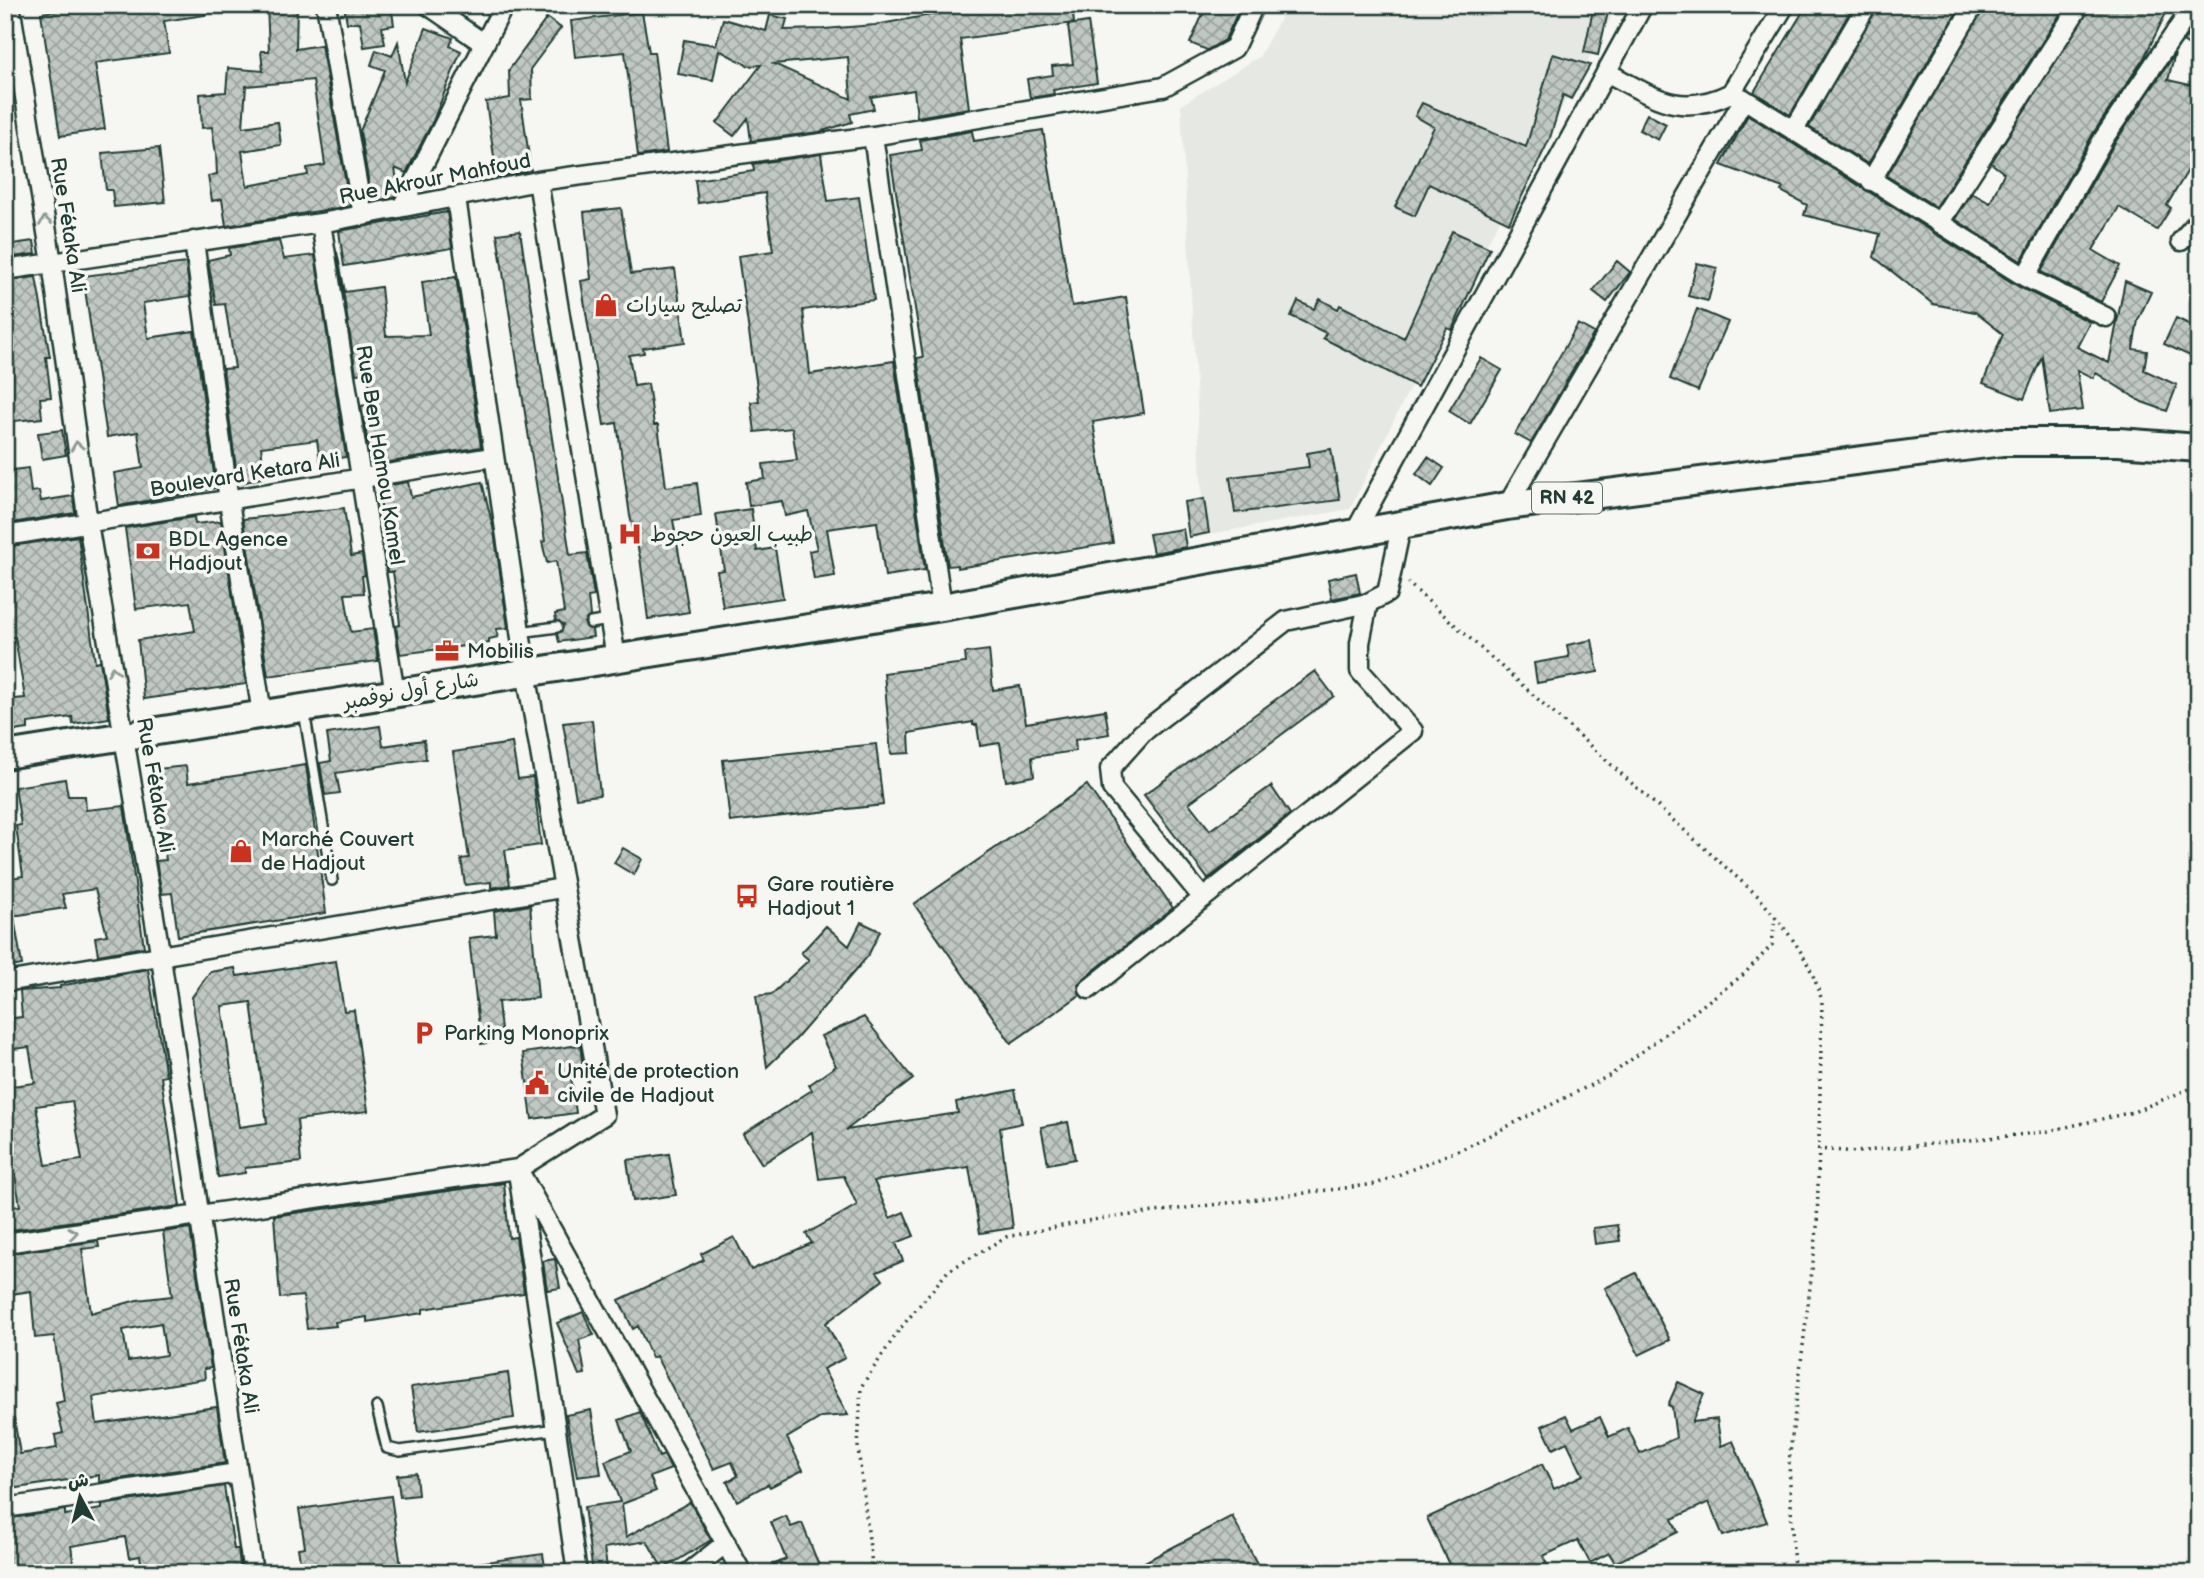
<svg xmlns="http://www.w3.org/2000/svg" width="2204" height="1578" font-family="'Balsamiq Sans','Playpen Sans Arabic',sans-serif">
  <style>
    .built { fill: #e6e8e4 }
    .building { fill: url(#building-cross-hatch); stroke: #1f3d34; stroke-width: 2; fill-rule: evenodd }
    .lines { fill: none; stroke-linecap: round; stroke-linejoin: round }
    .service-casing { stroke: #1f3d34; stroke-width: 14 }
    .minor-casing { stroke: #1f3d34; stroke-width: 23 }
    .primary-casing { stroke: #1f3d34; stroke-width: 32 }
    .path { stroke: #1f3d34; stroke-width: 3.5; stroke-dasharray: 2 5; stroke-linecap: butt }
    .service { stroke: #f6f6f2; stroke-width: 9 }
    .minor { stroke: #f6f6f2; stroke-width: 18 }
    .primary { stroke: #f6f6f2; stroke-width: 26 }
    .oneway { stroke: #8a9a93 }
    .labels { text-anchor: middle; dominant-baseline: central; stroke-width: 7; stroke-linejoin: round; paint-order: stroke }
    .shield { fill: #f6f6f2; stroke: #60746d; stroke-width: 2 }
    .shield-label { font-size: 19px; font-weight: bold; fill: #1f3d34 }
    .street-label { font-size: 21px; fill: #1f3d34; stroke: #f6f6f2 }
    .poi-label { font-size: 21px; fill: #1f3d34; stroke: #f6f6f2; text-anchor: start }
  </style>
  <defs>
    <pattern id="building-cross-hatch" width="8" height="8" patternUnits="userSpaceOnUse" patternTransform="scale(1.75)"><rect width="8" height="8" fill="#c1c8c3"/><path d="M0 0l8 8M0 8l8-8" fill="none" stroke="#9ca49f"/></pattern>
  </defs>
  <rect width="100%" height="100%" fill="#f6f6f2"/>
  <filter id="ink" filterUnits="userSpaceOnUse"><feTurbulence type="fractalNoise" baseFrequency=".0143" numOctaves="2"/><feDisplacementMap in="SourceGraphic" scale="14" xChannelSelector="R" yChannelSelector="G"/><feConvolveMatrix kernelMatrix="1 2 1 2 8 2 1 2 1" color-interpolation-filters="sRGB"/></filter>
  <g filter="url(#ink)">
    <path class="built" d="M1288 5H1618L1428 351 1350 509 1204 535 1181 105 1259 57Z"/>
    <path class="building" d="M91 5H107L108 9 135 5H204L205 15 164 21 169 53 95 63 105 129 60 136 41 13Z
      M267 5H297L296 49 321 45 350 206 226 226 222 199 212 201 208 176 217 174 216 154 212 127 202 128 200 94 226 92 228 68 263 71 261 51H269ZM313 80 325 165 307 168 308 175 247 186 242 151 281 145 278 122 243 127 246 86Z
      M344 5H391L394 25 382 27 385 44 364 47 360 22 347 23Z
      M986 5H1072L1074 23 960 39 969 108 917 117 914 90 871 97 874 109 850 114 852 122 819 132 751 141 748 118 734 136 717 123 761 65 749 66 719 50 713 80 678 74 684 40 716 45 723 19 766 31 770 15 787 19 784 30 824 29 875 25ZM848 57 851 99 774 64Z
      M1207 5H1241L1225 40 1207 50 1190 43Z
      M1594 5 1609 8 1598 55 1584 52Z
      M1807 5H1854L1790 115 1754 92Z
      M1878 5H1961L1868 164 1809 127Z
      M1985 5H2066L1936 207 1887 176Z
      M2091 5H2170L2144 58 2094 132 2021 261 1955 219 1972 193 1990 203 2004 173 1991 163Z
      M642 12 649 52H654L667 152 638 156 625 52 575 57 571 21Z
      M547 18 561 28 531 68 532 99 521 100 531 171 497 177 486 102 510 98 509 70Z
      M2199 18V53L2183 42Z
      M1088 22 1097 83 1053 90 1054 94 1030 98 1027 79 1053 75 1052 66 1073 64 1068 25Z
      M426 28 453 38 450 46 461 51 433 121 406 173 395 168 398 189 394 197 372 202 360 131 385 70 371 65 376 50 392 56 398 42 405 82Z
      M1553 54 1590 65 1571 99 1563 95 1550 138 1509 223 1429 184 1415 216 1395 207 1434 127 1415 116 1422 103 1526 147Z
      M2175 54 2168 80 2199 87V167L2193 162 2167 205 2171 208 2157 230 2119 207 2093 250 2120 266 2101 302 2041 272 2114 144Z
      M1647 114 1666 124 1658 140 1639 130Z
      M1748 115 2019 287 2090 322 2077 347 2109 363 2125 281 2151 292 2138 320 2133 349 2147 351 2144 370 2177 385 2167 411 2142 402 2096 373 2093 378 2077 370 2083 410 2050 414 2042 356 2024 399 1983 383 2003 334 1975 312 1933 304 1874 257 1880 234 1804 215 1807 205 1781 191 1783 188 1721 165Z
      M1043 130 1072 306 1126 297 1144 413 1093 422 1113 543 957 568V565L948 566 917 358 923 357 890 155 922 150 920 140 972 131 974 141Z
      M159 148 165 202 114 207 112 190H106L102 153Z
      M821 154 828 201 859 197 874 300 803 310 810 374 894 361 925 570 885 576 877 522 827 529 835 576 814 579 809 551 817 549 808 511 785 516 782 501 749 506 746 482 765 479 763 464 797 460 792 428 755 432 751 402 759 401 738 256 773 251 765 193 698 203 695 180 754 171 753 164Z
      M621 208 631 274 675 269 685 342 643 348 644 353 629 355 634 386 648 384 654 425H658L666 487 697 483 701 516 673 520 689 612 648 619 640 557 630 516 617 423 604 425 581 281 591 279 584 212Z
      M447 212 452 248 344 266 339 231Z
      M520 231 570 555 587 553 594 596 588 597 590 616 584 623 592 630 593 637 559 642 557 634 564 625 556 620 555 614 564 612 556 561 547 563 542 542 545 541 497 234Z
      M1452 231 1490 248 1452 330 1447 328 1417 387 1323 338 1326 333 1291 316 1298 301 1314 309 1320 299 1338 309 1340 305 1404 338Z
      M34 241 36 254 5 258V245Z
      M279 241 284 259 315 255 346 457 320 461 317 440 261 447 265 477 238 484 223 369 235 368 225 304 216 305 208 260 230 255 229 248Z
      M337 252 345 292 381 287 386 336 429 335 422 282 456 277 481 447 372 465 361 406 372 404 368 373 356 374Z
      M1617 261 1630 272 1607 302 1593 291Z
      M186 263 190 296 143 303 148 338 194 331 216 488 119 506 114 473 143 468 138 432 107 437 83 276Z
      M1697 263 1717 268 1708 301 1688 296Z
      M36 277 50 357H46L51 397 40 398 42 418 5 422V281Z
      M1697 309 1728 322 1698 391 1670 379Z
      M2176 318 2199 329V337L2190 356 2164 344Z
      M1578 324 1594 333 1531 443 1515 434Z
      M1481 358 1502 370 1470 424 1449 411Z
      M62 430 66 455 42 459 38 433Z
      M1331 449 1340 500 1235 513 1230 477 1309 467 1307 453Z
      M1428 457 1444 468 1432 486 1416 474Z
      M28 468 31 492 39 491 41 501 73 496 75 513 5 524V471Z
      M408 482 411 497 482 482 494 531 508 628 496 629 498 637 489 639V643L400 654 396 626 400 625 398 606 393 572H387L384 552H388L378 487Z
      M1204 499 1209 533 1189 537 1184 502Z
      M344 508 351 556 362 554 365 575 362 576 364 593 345 594 351 632 373 629 378 661 268 676 243 519Z
      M751 509 757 551 775 548 783 598 723 607 717 571 724 570 716 514Z
      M194 517 195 524 221 521 246 684 144 699 138 640 195 631 190 602 136 609 125 528Z
      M1183 529 1186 547 1153 553 1149 534Z
      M78 536 95 662 100 661 109 718 73 724 72 717 28 723V729L5 732V700L25 698 15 637 5 638V547Z
      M1356 573 1360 593 1332 599 1328 579Z
      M1592 640 1598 672 1537 683 1534 663 1569 657 1567 645Z
      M989 650 993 690 1020 686 1026 723 1105 710 1109 734 1075 740 1076 751 1032 757 1034 776 1006 781 1000 743 980 746 977 725H973V722L909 733 910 753 891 754 884 673 966 663 965 653Z
      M1315 671 1334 696 1189 803 1210 830 1271 786 1290 814 1208 879 1144 795Z
      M592 720 600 795 576 798 563 723Z
      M380 726 383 746 424 740 426 759 336 773 340 793 325 795 320 763 331 761 327 734Z
      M512 743 518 779 533 777 541 845 505 850 510 885 491 888V882L465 885 461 859 469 858 453 752Z
      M876 744 883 805 730 822 723 760Z
      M306 765 326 913 178 936 172 893 162 894 156 861 166 860 155 788H160L158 769 186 766 188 783Z
      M65 779 68 796H85L86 810 124 806 144 947 98 955 95 937 107 935 95 889 62 894 66 908 5 917V879L23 876 16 826 21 825 15 787Z
      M1087 785 1173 908 1082 980 1078 985 1080 995 1011 1043 914 904Z
      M623 848 642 859 634 875 614 863Z
      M530 905 538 998 498 1002 502 1040 481 1044 469 938 496 935 494 911Z
      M14 918 22 965 5 968V919Z
      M861 922 880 931 868 956 796 1039 767 1067 756 996 772 994 809 960 801 953 826 926 849 946Z
      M336 961 344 1011 354 1010 368 1111 297 1120 301 1162 245 1168V1173L218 1177 192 997 210 972 235 968 237 976ZM251 1002 267 1123 239 1127 222 1006Z
      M148 969 166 1076 161 1077 180 1206 5 1231V1208L20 1206 15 1175 5 1176V1087L35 1083 29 1047 5 1050V1019L22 1017 20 991 60 988V986ZM72 1101 82 1160 46 1165 36 1106Z
      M864 1017 913 1079 846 1130 958 1113 956 1102 1015 1090 1022 1123 1000 1128 1013 1228 980 1233 969 1167 874 1181 890 1218 904 1212 914 1236 896 1243 903 1261 877 1272 883 1280 826 1323 845 1358 823 1369 848 1415 822 1417 787 1438 803 1470 770 1487 768 1484 737 1501 727 1482 738 1476 732 1462 714 1469 656 1356 652 1358 638 1326 633 1329 619 1300 704 1260 701 1254 734 1237 751 1270 812 1243 806 1234 857 1205 844 1176 819 1179 812 1132 762 1164 743 1134 812 1090 809 1085 836 1066 821 1036Z
      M580 1045 583 1068 570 1070 576 1113 532 1119 523 1053Z
      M1068 1122 1075 1159 1048 1164 1041 1127Z
      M669 1154 676 1195 633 1201 627 1160Z
      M504 1183 509 1238 516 1237 524 1293 423 1309V1313L367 1322V1317L335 1322 336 1326 307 1329 303 1296 280 1298 274 1216Z
      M1617 1225 1620 1241 1595 1244 1593 1228Z
      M190 1228 211 1368 204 1369 205 1379 93 1397 97 1424 217 1407 225 1463 99 1482V1475L5 1490V1419L14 1418 20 1454 57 1448 55 1435 63 1433 56 1403 64 1401 54 1336 35 1338 31 1291 5 1295V1254L98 1241 99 1247 82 1249 91 1313 137 1300 172 1296 163 1232ZM161 1323 166 1355 128 1361 123 1330Z
      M555 1259 560 1288 547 1290 543 1261Z
      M1636 1273 1670 1340 1639 1355 1605 1288Z
      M583 1312 594 1335 579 1340 585 1374 579 1375 557 1323Z
      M508 1373 514 1418 418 1432 411 1387Z
      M1678 1382 1704 1394 1692 1422 1717 1419 1721 1446 1733 1441 1767 1522 1723 1536 1709 1502 1672 1519 1678 1532 1615 1563 1609 1553 1590 1563 1578 1540 1543 1556 1551 1573H1453L1427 1518 1542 1464 1554 1489 1583 1475 1567 1442 1553 1449 1542 1426 1566 1415 1573 1429 1600 1417 1609 1437 1628 1428 1640 1454 1676 1438 1672 1407 1668 1405Z
      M591 1410 601 1474 577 1477 566 1415Z
      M640 1412 659 1457 664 1455 671 1469 650 1477 656 1491 622 1504 626 1537 690 1502 711 1540 663 1569 647 1541 604 1548 608 1573H593L584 1507 620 1502 605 1461 631 1451 619 1420Z
      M416 1473 418 1495 400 1497 397 1475Z
      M224 1486 234 1549H238L241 1573H143L140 1556 129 1558 125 1537 71 1546 75 1573H5V1519L65 1510V1515L102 1509V1505Z
      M391 1496 402 1573H302L298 1548 305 1547 299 1509Z
      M786 1516 791 1527 802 1523 822 1573H756L786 1559 771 1522Z
      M1232 1516 1262 1573H1124Z
      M543 1554 546 1573H478L477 1563Z"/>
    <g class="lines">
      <g class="service-casing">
        <path id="service" d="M591 623 609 620
          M520 632 557 627
          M304 711 332 880
          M377 1407 387 1448 400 1451 556 1429"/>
      </g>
      <g class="minor-casing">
        <path id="minor" d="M10 5 52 263 88 523 161 958 253 1573
          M326 5 363 216
          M428 5 483 43
          M1606 72C1653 96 1678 119 1731 93L1744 99 2025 277 2106 317
          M1731 93 1785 5
          M1794 130 1867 5
          M873 136 942 607
          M538 181 616 658
          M1871 181 1974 5
          M402 207 504 5
          M321 223 395 694
          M1939 223 2080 5
          M194 241 229 501 262 714
          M2181 241 2199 220
          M5 270 321 223 538 181 873 136 1163 87 1234 48 1254 5
          M2025 277 2104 138 2194 5
          M1507 506 1744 99
          M1354 534 1643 5
          M5 536 492 457
          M1203 898 1112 788 1110 769 1142 733 1286 621 1368 603 1387 593 1401 527
          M5 982 562 888
          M1089 989 1413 731 1360 671V643L1368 603
          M518 1169 742 1573
          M519 1179 577 1573
          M5 1243 518 1169 604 1115 526 672 456 198
          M5 1508 237 1473
          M688 1573 726 1543"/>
      </g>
      <g class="primary-casing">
        <path id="primary" d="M5 755 942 607 1507 506 2002 442H2119L2199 448"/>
      </g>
      <path class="path" d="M1775 917C1798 944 1812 967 1822 1001L1817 1229 1789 1462 1794 1573
        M1817 1149 1857 1152 2044 1132 2133 1112 2199 1085
        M873 1573 858 1448 861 1387 899 1330 948 1271 1006 1237 1092 1220 1376 1184 1466 1147 1611 1075 1744 974 1772 945 1775 917 1759 897 1408 583"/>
      <use href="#service" class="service"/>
      <use href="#minor" class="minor"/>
      <use href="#primary" class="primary"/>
    </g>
    <defs><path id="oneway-chevron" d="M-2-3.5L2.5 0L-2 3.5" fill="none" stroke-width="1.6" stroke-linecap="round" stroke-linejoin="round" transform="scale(1.75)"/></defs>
    <g class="oneway">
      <use href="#oneway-chevron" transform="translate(45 221) rotate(-99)"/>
      <use href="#oneway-chevron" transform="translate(77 446) rotate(-98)"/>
      <use href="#oneway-chevron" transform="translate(113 671) rotate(-100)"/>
      <use href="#oneway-chevron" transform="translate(73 1233) rotate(-8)"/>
    </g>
  </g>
  <defs>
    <g id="shop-bare" transform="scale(1.89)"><path d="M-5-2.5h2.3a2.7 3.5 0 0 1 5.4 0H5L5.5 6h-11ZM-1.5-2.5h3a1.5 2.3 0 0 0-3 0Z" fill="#c8321e" stroke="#f6f6f2" stroke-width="2.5" paint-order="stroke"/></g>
    <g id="hospital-bare" transform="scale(1.89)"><path d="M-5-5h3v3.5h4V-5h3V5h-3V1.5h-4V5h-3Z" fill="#c8321e" stroke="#f6f6f2" stroke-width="2.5" paint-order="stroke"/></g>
    <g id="bank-bare" transform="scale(1.89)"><path d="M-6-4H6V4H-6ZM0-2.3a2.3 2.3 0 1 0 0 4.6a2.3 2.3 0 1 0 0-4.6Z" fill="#c8321e" stroke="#f6f6f2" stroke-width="2.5" paint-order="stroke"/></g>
    <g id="office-bare" transform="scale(1.89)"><path d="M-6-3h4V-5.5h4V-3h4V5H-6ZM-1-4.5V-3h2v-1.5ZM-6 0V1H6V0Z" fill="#c8321e" stroke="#f6f6f2" stroke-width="2.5" paint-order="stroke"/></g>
    <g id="bus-bare" transform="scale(1.89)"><path d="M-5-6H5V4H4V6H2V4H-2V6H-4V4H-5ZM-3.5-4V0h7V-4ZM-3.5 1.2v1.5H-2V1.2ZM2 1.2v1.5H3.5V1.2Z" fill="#c8321e" stroke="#f6f6f2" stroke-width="2.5" paint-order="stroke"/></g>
    <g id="parking-bare" transform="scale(1.89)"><path d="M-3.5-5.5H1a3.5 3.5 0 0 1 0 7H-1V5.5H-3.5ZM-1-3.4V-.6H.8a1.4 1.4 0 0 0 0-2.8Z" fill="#c8321e" stroke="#f6f6f2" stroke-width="2.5" paint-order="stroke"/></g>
    <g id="civic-bare" transform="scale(1.89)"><path d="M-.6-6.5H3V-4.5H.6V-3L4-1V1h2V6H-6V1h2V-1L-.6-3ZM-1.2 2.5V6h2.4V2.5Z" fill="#c8321e" stroke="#f6f6f2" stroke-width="2.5" paint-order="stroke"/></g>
  </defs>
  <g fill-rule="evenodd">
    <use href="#shop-bare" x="606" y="305"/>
    <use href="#hospital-bare" x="630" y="534"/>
    <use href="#bank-bare" x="148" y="551"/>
    <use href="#office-bare" x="447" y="651"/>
    <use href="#shop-bare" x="241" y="851"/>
    <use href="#bus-bare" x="747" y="896"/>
    <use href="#parking-bare" x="424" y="1033"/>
    <use href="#civic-bare" x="537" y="1083"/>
  </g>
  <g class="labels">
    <rect class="shield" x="1532" y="482.5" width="70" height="31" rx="5"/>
    <g class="shield-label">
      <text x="1567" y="498">RN 42</text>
    </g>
    <g class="street-label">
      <text transform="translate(435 179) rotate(-11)">Rue Akrour Mahfoud</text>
      <text transform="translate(68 225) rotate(81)">Rue Fétaka Ali</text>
      <text transform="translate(380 455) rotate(81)">Rue Ben Hamou Kamel</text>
      <text transform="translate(245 475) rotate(-9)">Boulevard Ketara Ali</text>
      <text transform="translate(411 691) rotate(-10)">شارع أول نوفمبر</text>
      <text transform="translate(155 785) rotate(80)">Rue Fétaka Ali</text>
      <text transform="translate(241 1346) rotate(81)">Rue Fétaka Ali</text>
    </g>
    <g class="poi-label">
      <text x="626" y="305">تصليح سيارات</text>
      <text x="650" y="534">طبيب العيون حجوط</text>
      <text x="168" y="539">BDL Agence<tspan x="168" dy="24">Hadjout</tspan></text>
      <text x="467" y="651">Mobilis</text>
      <text x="261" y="839">Marché Couvert<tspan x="261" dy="24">de Hadjout</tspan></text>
      <text x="767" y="884">Gare routière<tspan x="767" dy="24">Hadjout 1</tspan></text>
      <text x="444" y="1033">Parking Monoprix</text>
      <text x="557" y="1071">Unité de protection<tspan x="557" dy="24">civile de Hadjout</tspan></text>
    </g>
  </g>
  <rect width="2204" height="1578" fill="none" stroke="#f6f6f2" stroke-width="28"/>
  <rect x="14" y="14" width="2176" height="1550" fill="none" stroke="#1f3d34" stroke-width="2.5" filter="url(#ink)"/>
  <g transform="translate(80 1497) rotate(353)" stroke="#f6f6f2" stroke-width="5" paint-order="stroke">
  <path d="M0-5L12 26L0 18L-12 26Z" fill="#1f3d34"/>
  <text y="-10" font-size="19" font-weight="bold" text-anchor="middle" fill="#1f3d34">ش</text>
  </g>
</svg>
